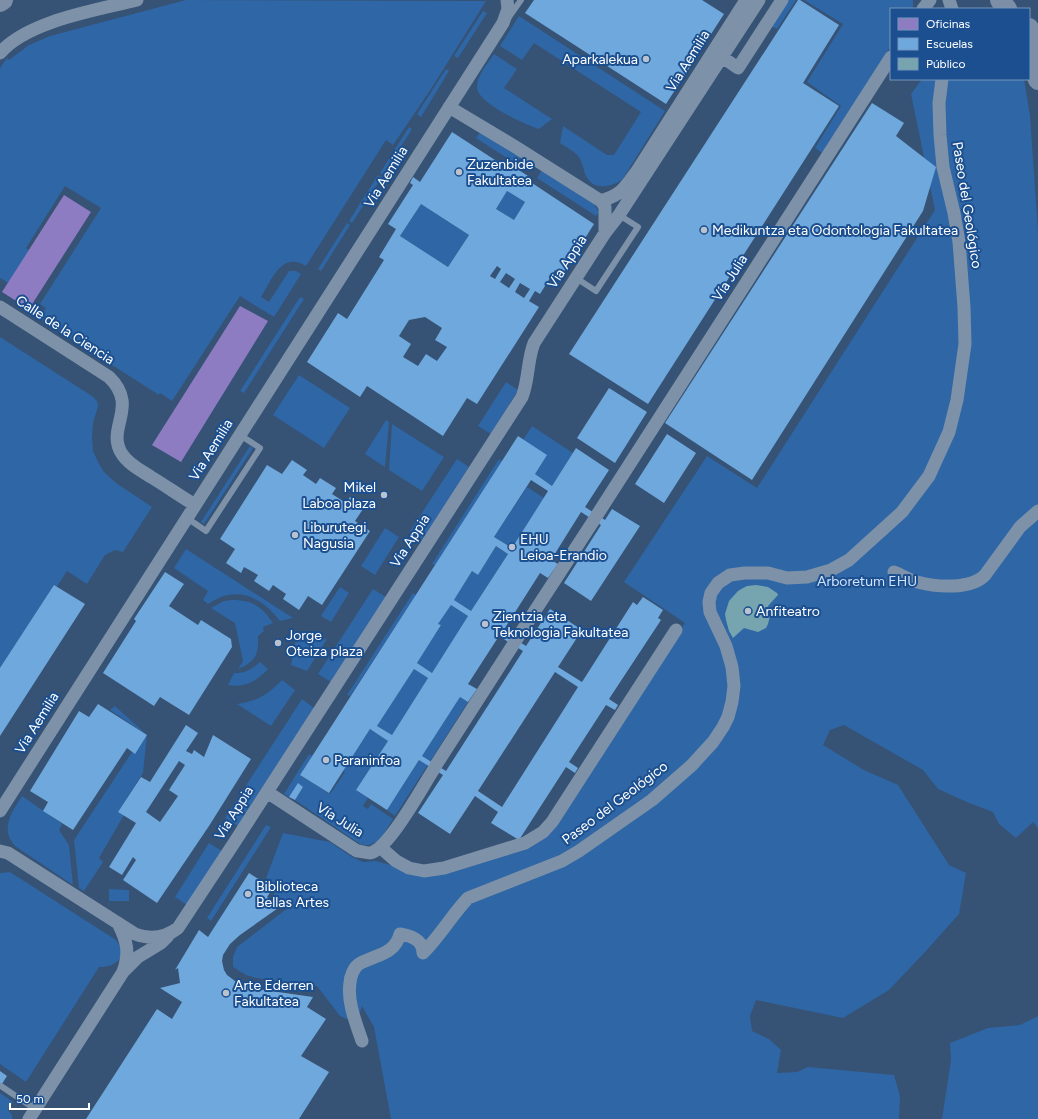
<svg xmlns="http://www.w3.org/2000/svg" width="1038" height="1119" font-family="Figtree,sans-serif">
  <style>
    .green { fill: #2f66a5 }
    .offices { fill: #8e7cc3 }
    .schools { fill: #6fa8dc; fill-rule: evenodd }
    .public { fill: #76a5af }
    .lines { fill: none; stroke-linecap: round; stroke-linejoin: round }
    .lane { stroke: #7d92a8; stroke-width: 6 }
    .street { stroke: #7d92a8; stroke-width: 13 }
    .primary { stroke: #7d8ea7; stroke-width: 20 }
    .poi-dot { fill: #b9c2ce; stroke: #1b4f8f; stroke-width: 1.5 }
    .labels { text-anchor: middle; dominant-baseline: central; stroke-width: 4; stroke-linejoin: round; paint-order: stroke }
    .poi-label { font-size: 14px; fill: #fff; stroke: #1b4f8f; text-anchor: start }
    .street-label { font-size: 14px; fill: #fff; stroke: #1b4f8f }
    .park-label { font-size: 14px; fill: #cfe3fa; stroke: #1b4f8f }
  </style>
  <rect width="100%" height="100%" fill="#365274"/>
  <path class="green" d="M186 0 486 1 431 89 393 145 386 140 306 266C281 251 272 280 261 297L269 302 289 271H296L301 274 274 317 240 296 172 401 160 393 159 395 40 319 46 308 40 304 101 208 65 186 26 248 29 250 8 283 0 278V68L7 58 9 60 29 45 50 36Z
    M786 0H796L777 29 769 25Z
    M804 0H913V9H891V46L822 153 815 148 841 106 807 82 843 24Z
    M483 11 487 13 458 58 454 56Z
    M519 16 665 111 622 180C611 187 593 191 586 176 583 170 583 162 578 156 574 151 566 147 560 143L563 126 607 155H614L641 112 534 43 522 60 500 46Z
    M494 54 517 69 504 88 552 119 539 129C525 125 476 102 477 87 477 75 488 63 494 54Z
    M446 69 449 71 421 117 417 114Z
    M922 79H1024L1030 116 1038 231V828L1033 822 1016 838 999 824 993 812 969 803 938 789 923 770 844 725 830 730 823 745 864 770 898 785 949 865 966 873 959 914 926 951 889 990 843 1018 756 1000 750 1016 752 1031 769 1039 781 1050 777 1073 797 1072 808 1067 894 1075 900 1096 899 1119H391L374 1027 362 1006 356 1023 340 1016 317 986 256 978 246 975 233 967V957L237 947 289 907 273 896 279 886 266 878 283 833 330 842 352 857 363 862 376 861 390 865 413 874 552 831 685 623 624 582 707 456 757 488 935 210 911 94Z
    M409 127 412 129 383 175 380 173Z
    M481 131 521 157 516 164 476 138Z
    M542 170 594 204 599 212 596 216 537 178Z
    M378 175 382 177 352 223 349 221Z
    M507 191 525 202 514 220 496 209Z
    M421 204 469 235 448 267 400 236Z
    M347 223 350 225 321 271 318 269Z
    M300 297 304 299 244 393 240 391Z
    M0 337 92 396 97 401 98 406 93 423 92 438 93 451 99 464 104 472 116 483 152 507 123 552 115 550 105 555 87 584 67 571 0 675Z
    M299 375 350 408 324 448 273 415Z
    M506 382 518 390 491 434 478 426Z
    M386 420 389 422 385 467 365 454Z
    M392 424 444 457 422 491 389 470Z
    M532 426 573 453 552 486 535 474 523 440Z
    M250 446 253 448 204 524 201 522Z
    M457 459 469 467 423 539 410 531Z
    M499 459 502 461 435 565 432 564Z
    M527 487 544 498 512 548 494 537Z
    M385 528 399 537 375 575 361 566Z
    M496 546 508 554 471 611 454 600 472 571 478 575Z
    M186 549 293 618 280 621C262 597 236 584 208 604L203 600 208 591 174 568Z
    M340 587 349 593 331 622 321 616Z
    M373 589 386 597 331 682 318 674Z
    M413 593 416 595 350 696 347 695Z
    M232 600C252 600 262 606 273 623L263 627 264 631 258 636C259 655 255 662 238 669L243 661 235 623 211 608 224 601Z
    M451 605 468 616 432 673 417 663 441 625 438 624Z
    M327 639 307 671 291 665 295 642Z
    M260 662 268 669C257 681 245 688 228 685L234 673C245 674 252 669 260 662Z
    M414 669 428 678 392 735 377 726Z
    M282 680 295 690 271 726 237 704C258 701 267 695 282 680Z
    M460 697 468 702 395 816 387 810Z
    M302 699 314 708 238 826 225 818Z
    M115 706 147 735 143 773 118 812 124 815 99 858 103 862 84 891 79 888 74 840 132 752 135 753 147 735 110 710Z
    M370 729 388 741 356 790 368 798 363 806 368 809 371 804 393 819C385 831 377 850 360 844L295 800 303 787 298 784 289 797 284 794 309 754 312 756 300 775 330 794 345 772 343 771Z
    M22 796 62 824 59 830 69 845 73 885 15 846C0 829 11 813 22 796Z
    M266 825 271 827 211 921 207 918Z
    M209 843 222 851 187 905 175 897Z
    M10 872 116 940C129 955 117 968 99 967L26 1082 0 1064V873Z
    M109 889 129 890V901H109Z
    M1038 1016V1119H942L951 1060 950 1043 988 1028 1020 1025Z
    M0 1093 13 1102 8 1110 12 1115V1119H0Z"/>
  <path class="offices" d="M64 195 91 212 29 309 2 292Z
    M240 306 268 321 181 462 152 445Z"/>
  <path class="schools" d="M534 0H702L724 14 666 104 525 13Z
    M798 0H800L839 25 803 83 839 106 648 404 569 354Z
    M872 103 904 123 896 136 936 167 923 211 752 480 665 423Z
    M452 132 512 171 514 167 528 176 526 179 594 224 562 275 555 270 540 294 535 291 529 301 539 307 477 404 467 398 443 436 367 386 360 397 307 362 338 313 347 319 384 260 379 257 396 229 388 224 413 185 410 183 413 177 420 182ZM507 191 525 202 514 220 496 209ZM421 204 469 235 448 267 400 236ZM497 266 501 269 495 279 490 276ZM506 273 515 279 509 288 500 282ZM520 283 530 289 524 298 515 292ZM425 317 442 328 435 340 447 347 437 361 426 354 418 366 403 357 411 344 399 336 409 320Z
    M609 388 647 412 615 463 577 438Z
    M667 434 696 453 664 503 635 484Z
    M518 436 547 455 535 474 552 486 576 448 609 470 585 507 605 520 612 509 640 526 591 601 564 583 601 525 581 512 551 560 558 564 548 578 540 573 503 631 526 646 550 609 582 630 558 667 582 682 633 602 637 605 643 597 663 610 658 618 661 620 609 699 618 705 615 710 606 705 569 762 578 768 575 773 566 767 519 840 491 823 498 812 475 796 450 834 418 813 443 775 419 760 387 810 356 790 388 741 370 729 329 793 300 775ZM531 480 548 491 512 548 494 537ZM496 546 508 554 471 611 454 600 472 571 478 575ZM451 605 468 616 432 673 417 663 441 625 438 624ZM499 636 523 651 446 771 422 756 460 697 468 702 477 689 468 684ZM414 669 428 678 392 735 377 726ZM555 672 578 687 502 807 478 791Z
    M292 460 307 470 303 475 316 484 320 478 336 488 332 494 346 503 350 497 365 506 355 521 370 531 322 605 308 596 299 610 283 599 286 594 273 585 269 591 254 581 258 575 244 567 241 573 226 563 235 549 220 539 267 465 282 474Z
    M165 572 184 584 169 606 198 625 201 620 231 639 232 647 189 715 160 697 154 706 103 673 136 621 134 619Z
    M54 585 85 604 0 736V668Z
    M98 704 147 735 135 754 127 748 73 830 43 811 48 802 30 791 79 711 89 717Z
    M186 725 198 733 186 751 192 754 194 750 204 757 213 735 251 759 209 826 157 903 123 880 136 860 133 857 122 875 109 867 136 823 118 812 141 777 150 782ZM179 761 185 765 169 790 178 796 160 822 146 812Z
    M298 783 303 787 295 800 289 797Z
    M249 873 273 888 267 897 281 906 240 935 230 944 223 955 222 961 224 970 227 975 235 981 257 989 313 997 307 1007 326 1019 301 1056 329 1072 299 1119H86L157 1009 172 1019 182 1002 160 988 180 983 178 968 175 970 199 930 208 937Z
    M0 1071 7 1076 0 1087Z"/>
  <path class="public" d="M756 585 768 587 777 593 778 595 768 606 771 612 768 624 766 628 758 632 744 628 733 638 729 631 726 620 725 614 729 601 738 591 743 588 747 586Z"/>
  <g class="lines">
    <path class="lane" d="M509 17 521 0
      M576 278 596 291 638 227 619 215
      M187 518 206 531 260 448 240 435
      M1 1086 35 1109"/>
    <path class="street" d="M949 0 952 9
      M923 9 930 0
      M0 53C27 21 97 10 137 0
      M722 57 738 68 782 0
      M449 107 514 146 601 201C623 194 624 188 637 171L746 0
      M601 201 605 207V233
      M0 307 109 377C140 407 105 428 122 454 128 464 142 471 151 477 166 486 180 496 195 505
      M597 515 891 57
      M894 572C902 575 909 580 917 582 936 587 971 590 985 575L1020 527 1038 511
      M516 640 594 520
      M436 765 513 645
      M267 792 357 851C361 851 366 853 370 853 389 849 422 787 434 769
      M0 811 503 23 508 9 507 0
      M380 847 396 861 409 868 424 871 444 868 525 843 543 832 552 822 676 630
      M0 851 8 853 135 934C151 940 165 938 178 928L234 843 522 397C529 380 527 361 534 343L605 233 619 215 759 0
      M124 971 138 957 161 943 168 936
      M362 1041C356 1023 347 1002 350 983 350 977 354 967 359 964 374 955 395 955 400 934 412 936 423 940 423 953 440 936 452 915 468 898L562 861 579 851 652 800 692 765 713 742 723 727 728 717 732 702 734 686 732 667 726 646 710 612 709 602 711 593 718 583 730 575 745 573H768L787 578 807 577 831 570 849 560 902 512 929 476 949 432 957 400 965 344 964 307 959 242 954 213 943 167 940 135 939 103 942 79
      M29 1119 123 972C130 952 127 941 118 923"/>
    <path class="primary" d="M1000 0 1007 9
      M0 2 3 0
      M1029 28 1035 40 1038 49
      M1029 50 1038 80"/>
  </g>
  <g class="poi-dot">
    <circle cx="646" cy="59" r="4"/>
    <circle cx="459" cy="172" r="4"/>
    <circle cx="704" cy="230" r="4"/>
    <circle cx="384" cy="495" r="4"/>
    <circle cx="295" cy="535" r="4"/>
    <circle cx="512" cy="547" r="4"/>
    <circle cx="748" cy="611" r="4"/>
    <circle cx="485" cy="624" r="4"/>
    <circle cx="278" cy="643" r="4"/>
    <circle cx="326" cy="760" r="4"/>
    <circle cx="248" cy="894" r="4"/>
    <circle cx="226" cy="993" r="4"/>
  </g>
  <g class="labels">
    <g class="poi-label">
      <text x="638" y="59" text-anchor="end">Aparkalekua</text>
      <text x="467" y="164">Zuzenbide<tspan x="467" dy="16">Fakultatea</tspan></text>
      <text x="712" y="230">Medikuntza eta Odontologia Fakultatea</text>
      <text x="376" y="487" text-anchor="end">Mikel<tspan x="376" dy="16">Laboa plaza</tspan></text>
      <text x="303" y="527">Liburutegi<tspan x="303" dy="16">Nagusia</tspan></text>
      <text x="520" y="539">EHU<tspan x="520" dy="16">Leioa-Erandio</tspan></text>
      <text x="756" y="611">Anfiteatro</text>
      <text x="493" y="616">Zientzia eta<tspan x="493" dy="16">Teknologia Fakultatea</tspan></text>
      <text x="286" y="635">Jorge<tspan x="286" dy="16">Oteiza plaza</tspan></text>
      <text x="334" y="760">Paraninfoa</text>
      <text x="256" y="886">Biblioteca<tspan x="256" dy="16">Bellas Artes</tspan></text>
      <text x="234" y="985">Arte Ederren<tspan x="234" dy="16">Fakultatea</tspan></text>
    </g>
    <g class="street-label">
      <text transform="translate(688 61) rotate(-58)">Via Aemilia</text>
      <text transform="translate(386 177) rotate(-58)">Via Aemilia</text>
      <text transform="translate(967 205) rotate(81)">Paseo del Geológico</text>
      <text transform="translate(567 262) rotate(-57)">Via Appia</text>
      <text transform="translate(730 278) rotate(-57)">Vía Julia</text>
      <text transform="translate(65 330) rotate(33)">Calle de la Ciencia</text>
      <text transform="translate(211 450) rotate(-58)">Via Aemilia</text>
      <text transform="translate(410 541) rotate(-57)">Via Appia</text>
      <text transform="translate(37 723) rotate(-58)">Via Aemilia</text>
      <text transform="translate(615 803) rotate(-37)">Paseo del Geológico</text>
      <text transform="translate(234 813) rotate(-58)">Via Appia</text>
      <text transform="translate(340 820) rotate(32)">Vía Julia</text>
    </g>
    <g class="park-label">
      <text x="867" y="581">Arboretum EHU</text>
    </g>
  </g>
  <rect x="890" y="8" width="140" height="72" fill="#1b4f8f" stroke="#7695bc"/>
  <rect x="898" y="18" width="20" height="12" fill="#8e7cc3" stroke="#7695bc"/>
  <text x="926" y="28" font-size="12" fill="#ffffff">Oficinas</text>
  <rect x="898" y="38" width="20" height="12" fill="#6fa8dc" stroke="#7695bc"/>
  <text x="926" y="48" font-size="12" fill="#ffffff">Escuelas</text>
  <rect x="898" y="58" width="20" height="12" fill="#76a5af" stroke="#7695bc"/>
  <text x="926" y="68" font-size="12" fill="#ffffff">Público</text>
  <path d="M10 1103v6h79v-6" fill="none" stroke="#ffffff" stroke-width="2"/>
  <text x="16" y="1103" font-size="12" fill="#ffffff" stroke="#1b4f8f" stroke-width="3" paint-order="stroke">50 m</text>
</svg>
